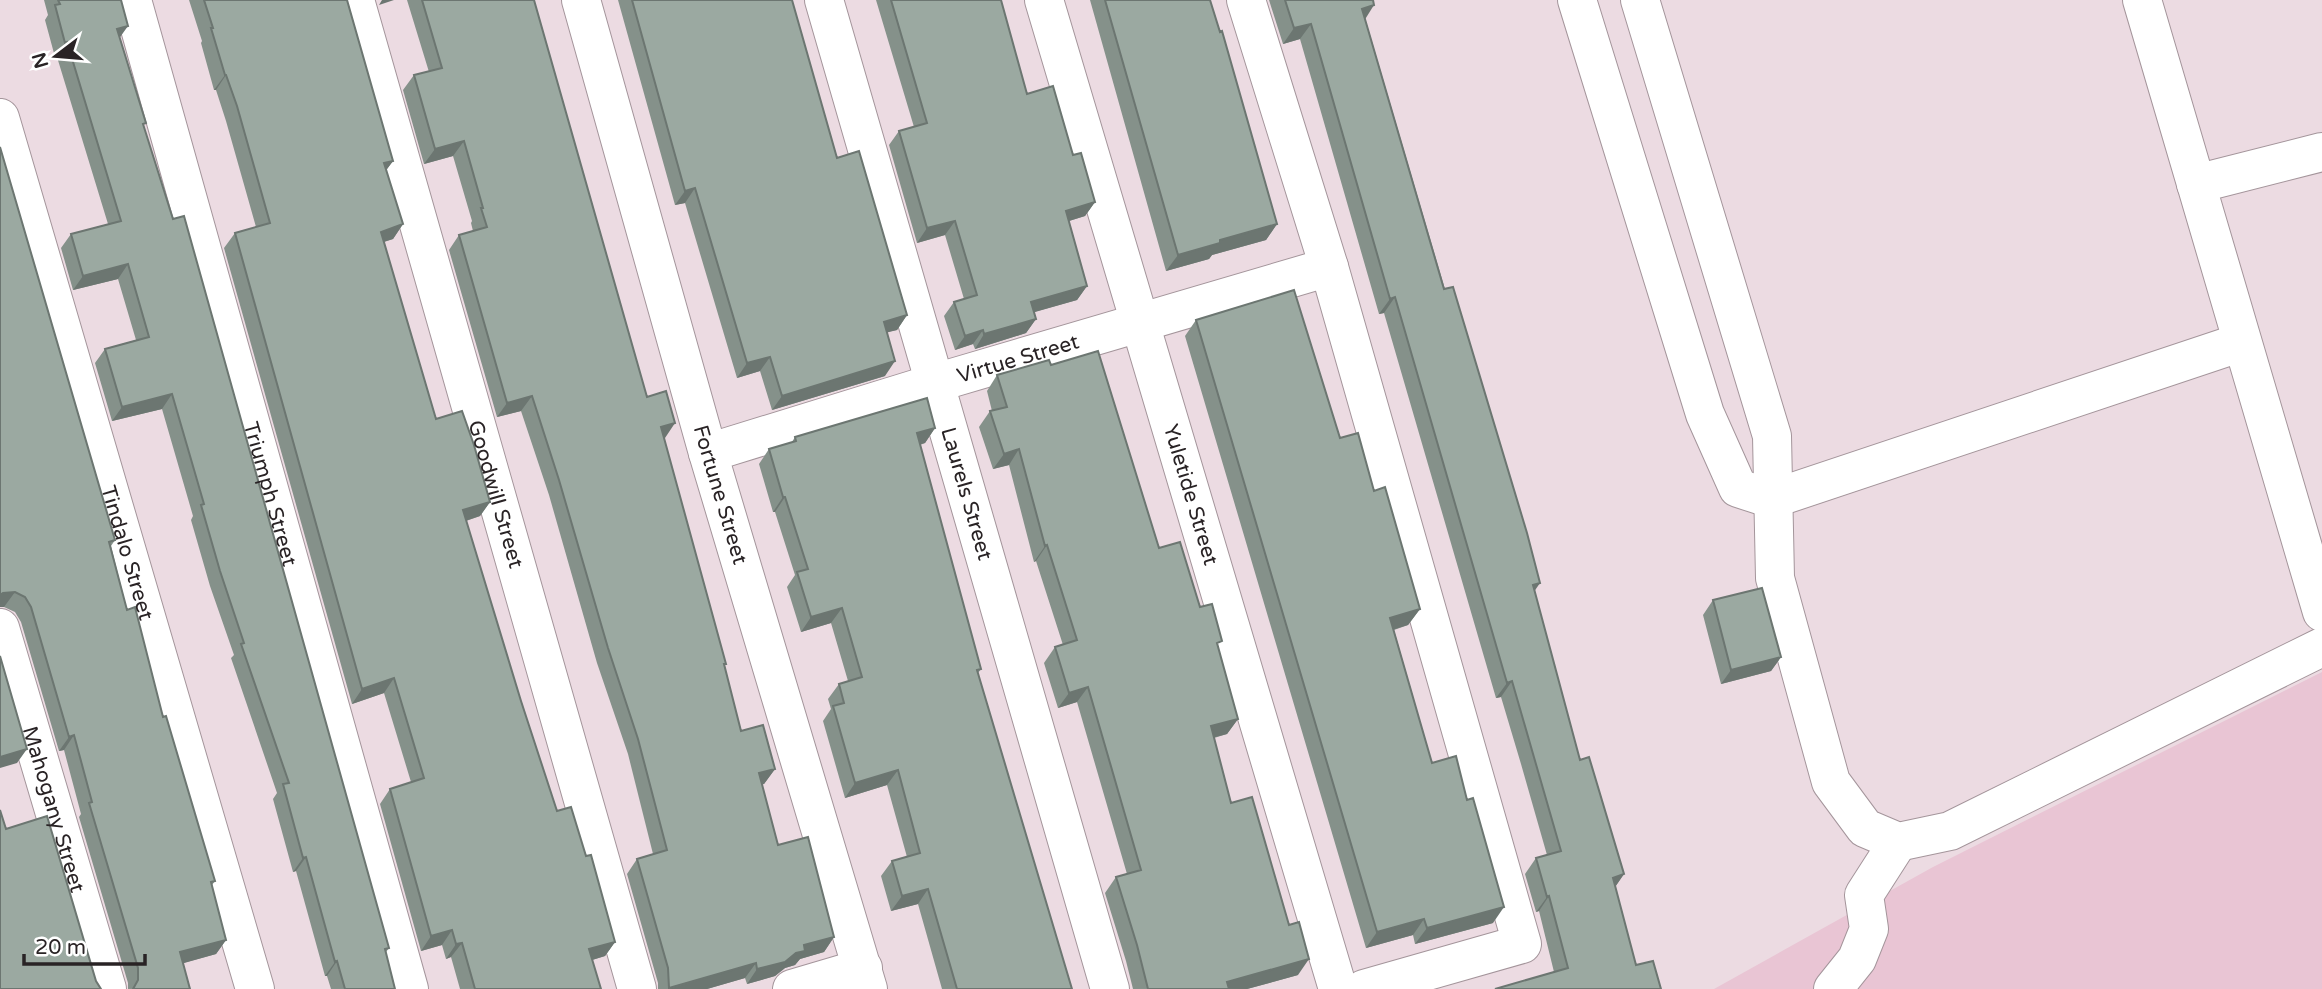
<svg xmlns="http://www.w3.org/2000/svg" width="2322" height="989" font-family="'Varela Round',sans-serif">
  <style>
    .green { fill: #e9c5d4 }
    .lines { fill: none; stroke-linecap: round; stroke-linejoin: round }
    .minor-casing { stroke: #a4959b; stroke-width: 40 }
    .minor { stroke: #fff; stroke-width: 38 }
    .wall { fill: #85918a }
    .shaded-wall { fill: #6c7671 }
    .building { fill: #9ba9a1; stroke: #6c7671; stroke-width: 2 }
    .labels { text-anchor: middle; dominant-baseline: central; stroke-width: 5; stroke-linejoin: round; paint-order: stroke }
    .street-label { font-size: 21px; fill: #292325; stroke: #fff }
  </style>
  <rect width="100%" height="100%" fill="#ecdbe2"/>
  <path class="green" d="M2322 672V989H1714L1933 867Z"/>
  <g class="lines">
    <g class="minor-casing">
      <g id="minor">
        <path id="s1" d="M132 0 409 989"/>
        <path id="s2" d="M355 0 637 989"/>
        <path id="s3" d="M581 0 708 453 868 989"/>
        <path id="s4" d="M824 0 1110 989"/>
        <path id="s5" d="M1044 0 1338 989"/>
        <path d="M1246 0 1329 267 1522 944 1364 989"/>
        <path d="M1577 0 1705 414 1738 488 1772 499 2242 342"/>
        <path d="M1640 0 1772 436 1775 578 1831 782 1865 828 1898 842 1950 831 2322 647"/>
        <path d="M2142 0 2322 612"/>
        <path id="s6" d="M0 118 255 989"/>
        <path d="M2196 184 2322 152"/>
        <path id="s7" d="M708 453 935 383 1329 267"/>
        <path id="s8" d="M0 628 107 989"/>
        <path d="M792 989 863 968"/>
        <path d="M1833 989 1857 959 1869 929 1864 895 1898 842"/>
      </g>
    </g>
    <use href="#minor" class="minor"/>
  </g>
  <path class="wall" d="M44 0H121L120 38 144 126 389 948 386 952 395 989H331L327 976H325L296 871 293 872 273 799 277 793 231 658 234 655 210 586 191 520 193 516 162 409 112 421 95 363 105 349 136 340 118 279 73 290 61 248 71 234 108 224 57 57H55L45 20 48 15Z
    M189 0H347L393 161 386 170 403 224 393 239 384 242 436 419 490 502 480 516 466 521 521 701 557 811 586 856 615 942 605 956 592 960 601 989H460L451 957 446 959 442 945 421 951 380 804 390 789 411 782 384 693 352 704 224 248 235 233 256 227 226 121 216 90H214L201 43 202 41Z
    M407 0H534L647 397 665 438H664L726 664 724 666 741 731 775 769 764 784H762L778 845 834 937 824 952 800 959 795 965 785 968 775 976 747 984 745 978 707 989H658V983L627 874 637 859 653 854 628 754 597 663 549 495 521 411 497 417 449 250 459 235 473 231 471 223 472 221 453 156 424 164 403 90 414 75 429 72Z
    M618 0H792L837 158 907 315 897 330 887 332 885 376 772 410 760 371 737 378 685 203 675 205Z
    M876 0H1001L1027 94 1073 155 1095 202 1085 216 1069 221 1087 286 1077 300 1034 312 1036 319 1026 333 975 349 973 344 955 350 944 316 954 302 964 299 945 235 917 243 889 145 899 131 914 127Z
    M1090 0H1210L1277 224 1266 240 1212 255 1209 259 1166 271Z
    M1269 0H1373L1365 18 1534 591 1580 760 1624 874 1615 887 1636 965 1554 972 1539 911 1536 912 1525 874 1536 858 1547 855 1521 764 1501 697 1496 698 1384 313 1379 314 1300 39 1283 44Z
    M0 147 115 540 111 546 127 610 163 717 215 881 212 885 226 940 216 954 183 963 190 989H128V983L79 817 81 814 64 750 59 751 21 622 15 612 4 607H0Z
    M1196 320 1340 438 1374 491 1420 609 1408 625 1394 630 1432 763 1493 923 1415 944 1413 935 1366 948 1185 336Z
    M1051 365 1159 548 1200 607 1218 647 1238 719 1227 734 1214 738 1231 803 1298 975 1247 989H1133L1126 961 1105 893 1116 877 1127 874 1077 702 1058 708 1044 663 1055 647 1063 645 1036 561 1034 562 1009 465 993 469 979 427 990 411H992L987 391 997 375Z
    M935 428 925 443 920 445 981 669 978 673 1072 989H942L918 904 891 911 881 876 892 861 907 857 887 785 845 798 823 721 831 709 828 699 839 684 848 681 831 623 801 632 787 587 795 575 775 512H773L759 464 769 449 792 442 795 437Z
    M1713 600 1781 657 1771 671 1721 684 1703 615Z"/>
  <path class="shaded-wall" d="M382 0H394L379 5Z
    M1374 5 1364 21 1362 9Z
    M1311 24 1300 39 1283 44 1294 28Z
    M128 26 118 40 117 29Z
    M67 42 57 57H55L65 43Z
    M225 75H226L216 90H214Z
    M464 141 453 156 424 164 435 149Z
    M393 161 382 176 384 163Z
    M695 188 685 203 675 205 685 191Z
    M1095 202 1085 216 1056 225 1066 211Z
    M955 221 945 235 917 243 927 228Z
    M403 224 393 239 370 246 381 232Z
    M1277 224 1266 240 1212 255 1209 259 1166 271 1178 255 1220 240Z
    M128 264 118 279 73 290 83 276Z
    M1087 286 1077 300 1021 316 1031 302Z
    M1395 297 1384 313 1379 314 1390 299Z
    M907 315 897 330 873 336 884 322Z
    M1036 319 1026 333 975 349 984 334Z
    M983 330 973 344 955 350 965 336Z
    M770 357 760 371 737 378 747 363Z
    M895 361 885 376 772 410 782 396Z
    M172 394 162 409 112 421 122 407Z
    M532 396 521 411 497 417 507 403Z
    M675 423 665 438 650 442 661 427Z
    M935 428 925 443 906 448 917 433Z
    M1019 449 1009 465 993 469 1004 454Z
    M783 497H785L775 512H773Z
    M490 502 480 516 453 525 463 510Z
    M1047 545 1036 561 1034 562 1045 546Z
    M1540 583 1529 599 1533 585Z
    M15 592 4 607H0V595L3 593Z
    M842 608 831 623 801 632 811 617Z
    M1420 609 1408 625 1379 634 1390 618Z
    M1781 657 1771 671 1721 684 1731 670Z
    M394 678 384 693 352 704 362 689Z
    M1512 681 1501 697 1496 698 1507 683Z
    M1088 687 1077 702 1058 708 1069 693Z
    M1238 719 1227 734 1200 741 1211 726Z
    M74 735 64 750 59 751 69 737Z
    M27 749 17 763 0 768V757Z
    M775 769 764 784 748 788 759 773Z
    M898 770 887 785 845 798 855 783Z
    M306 857 296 871 293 872 303 858Z
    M1624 874 1613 890V878Z
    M928 889 918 904 891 911 902 896Z
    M1549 896 1539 911 1536 912 1547 897Z
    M1504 907 1493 923 1415 944 1427 928Z
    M1424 919 1413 935 1366 948 1377 932Z
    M452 930 442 945 421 951 431 936Z
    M834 937 824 952 800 959 795 965 785 968 775 976 747 984 757 969 804 945Z
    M226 940 216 954 170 967 180 952Z
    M615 942 605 956 579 964 589 949Z
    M462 943 451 957 446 959 456 944Z
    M1309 959 1298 975 1247 989H1222L1227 982Z
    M337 961 327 976H325L335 962Z
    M756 963 745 978 707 989H668Z"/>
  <path class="building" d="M58 0H121L128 26 117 29 146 123 143 124 173 219 184 216 389 948 385 949 395 989H345L337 961 335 962 306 857 303 858 283 784 289 783 241 644 244 643 220 571 201 505 204 504 172 394 122 407 105 349 149 337 128 264 83 276 71 234 121 221 67 42 65 43 55 5 60 4Z
    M204 0H347L393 161 384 163 403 224 381 232 436 419 462 411 474 445 490 502 463 510 521 701 557 811 571 807 586 856 591 855 615 942 589 949 601 989H475L462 943 456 944 452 930 431 936 390 789 424 778 394 678 362 689 235 233 270 223 237 106 226 75H225L211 28H213Z
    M422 0H534L647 397 666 391 675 423 661 427 726 664H724L741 731 763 725 775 769 759 773 778 845 808 837 834 937 804 945 805 951 796 953 785 962 757 969 756 963 669 988 668 968 637 859 667 850 638 739 608 648 559 480 532 396 507 403 459 235 487 227 481 208H483L464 141 435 149 414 75 442 68Z
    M632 0H792L837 158 859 151 907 315 884 322 895 361 782 396 770 357 747 363 695 188 685 191Z
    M891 0H1001L1027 94 1053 86 1073 155 1081 153 1095 202 1066 211 1087 286 1031 302 1036 319 984 334 983 330 965 336 954 302 977 295 955 221 927 228 899 131 927 123Z
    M1105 0H1210L1220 32 1222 31 1277 224 1220 240V243L1178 255Z
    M1285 0H1373L1374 5 1362 9 1444 289 1453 287 1527 533 1540 583 1533 585 1580 760 1589 757 1624 874 1613 878 1636 965 1653 961 1661 989H1495L1568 968 1549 896 1547 897 1536 858 1561 851 1512 681 1507 683 1395 297 1390 299 1311 24 1294 28Z
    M0 147 115 540 109 542 127 610 135 607 163 717 166 716 215 881 211 882 226 940 180 952 190 989H133L138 980V968L89 803 92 802 74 735 69 737 31 607 25 597 15 592 3 593 0 595Z
    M1294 290 1340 438 1358 433 1374 491 1385 487 1420 609 1390 618 1432 763 1456 756 1467 800 1473 798 1504 907 1427 928 1424 919 1377 932 1196 320Z
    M1098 351 1159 548 1180 542 1200 607 1212 604 1222 641 1217 643 1238 719 1211 726 1231 803 1252 797 1289 925 1299 922 1309 959 1227 982 1229 989H1148L1137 945 1116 877 1141 870 1088 687 1069 693 1055 647 1077 640 1047 545 1045 546 1019 449 1004 454 990 411 1007 407 997 375 1049 360 1051 365Z
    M927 398 935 428 917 433 981 669 977 670 1072 989H957L928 889 902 896 892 861 920 853 898 770 855 783 833 706 844 703 839 684 862 677 842 608 811 617 797 572 808 569 785 497H783L769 449 796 441 795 437Z
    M1762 588 1781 657 1731 670 1713 600Z
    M0 656 27 749 0 757Z
    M0 810 6 829 47 816 96 981 101 989H0Z"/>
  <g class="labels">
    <g class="street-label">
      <text stroke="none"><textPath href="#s7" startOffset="324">Virtue Street</textPath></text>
      <text stroke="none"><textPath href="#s1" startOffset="513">Triumph Street</textPath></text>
      <text stroke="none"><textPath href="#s2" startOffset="514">Goodwill Street</textPath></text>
      <text stroke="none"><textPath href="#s4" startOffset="514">Laurels Street</textPath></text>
      <text stroke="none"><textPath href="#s3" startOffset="514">Fortune Street</textPath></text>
      <text stroke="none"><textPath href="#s5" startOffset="516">Yuletide Street</textPath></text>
      <text stroke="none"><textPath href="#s6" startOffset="453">Tindalo Street</textPath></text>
      <text stroke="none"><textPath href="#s8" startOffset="189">Mahogany Street</textPath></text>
    </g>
  </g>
  <g transform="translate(56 56) rotate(254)" stroke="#ffffff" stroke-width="5" paint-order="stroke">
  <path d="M0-5L12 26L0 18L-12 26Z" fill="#292325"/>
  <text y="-10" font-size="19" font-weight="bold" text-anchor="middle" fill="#292325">N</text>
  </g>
  <path d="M24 954v10h121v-10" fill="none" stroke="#292325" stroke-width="3.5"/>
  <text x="35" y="954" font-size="21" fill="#292325" stroke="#ffffff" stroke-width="5" paint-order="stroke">20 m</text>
</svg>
